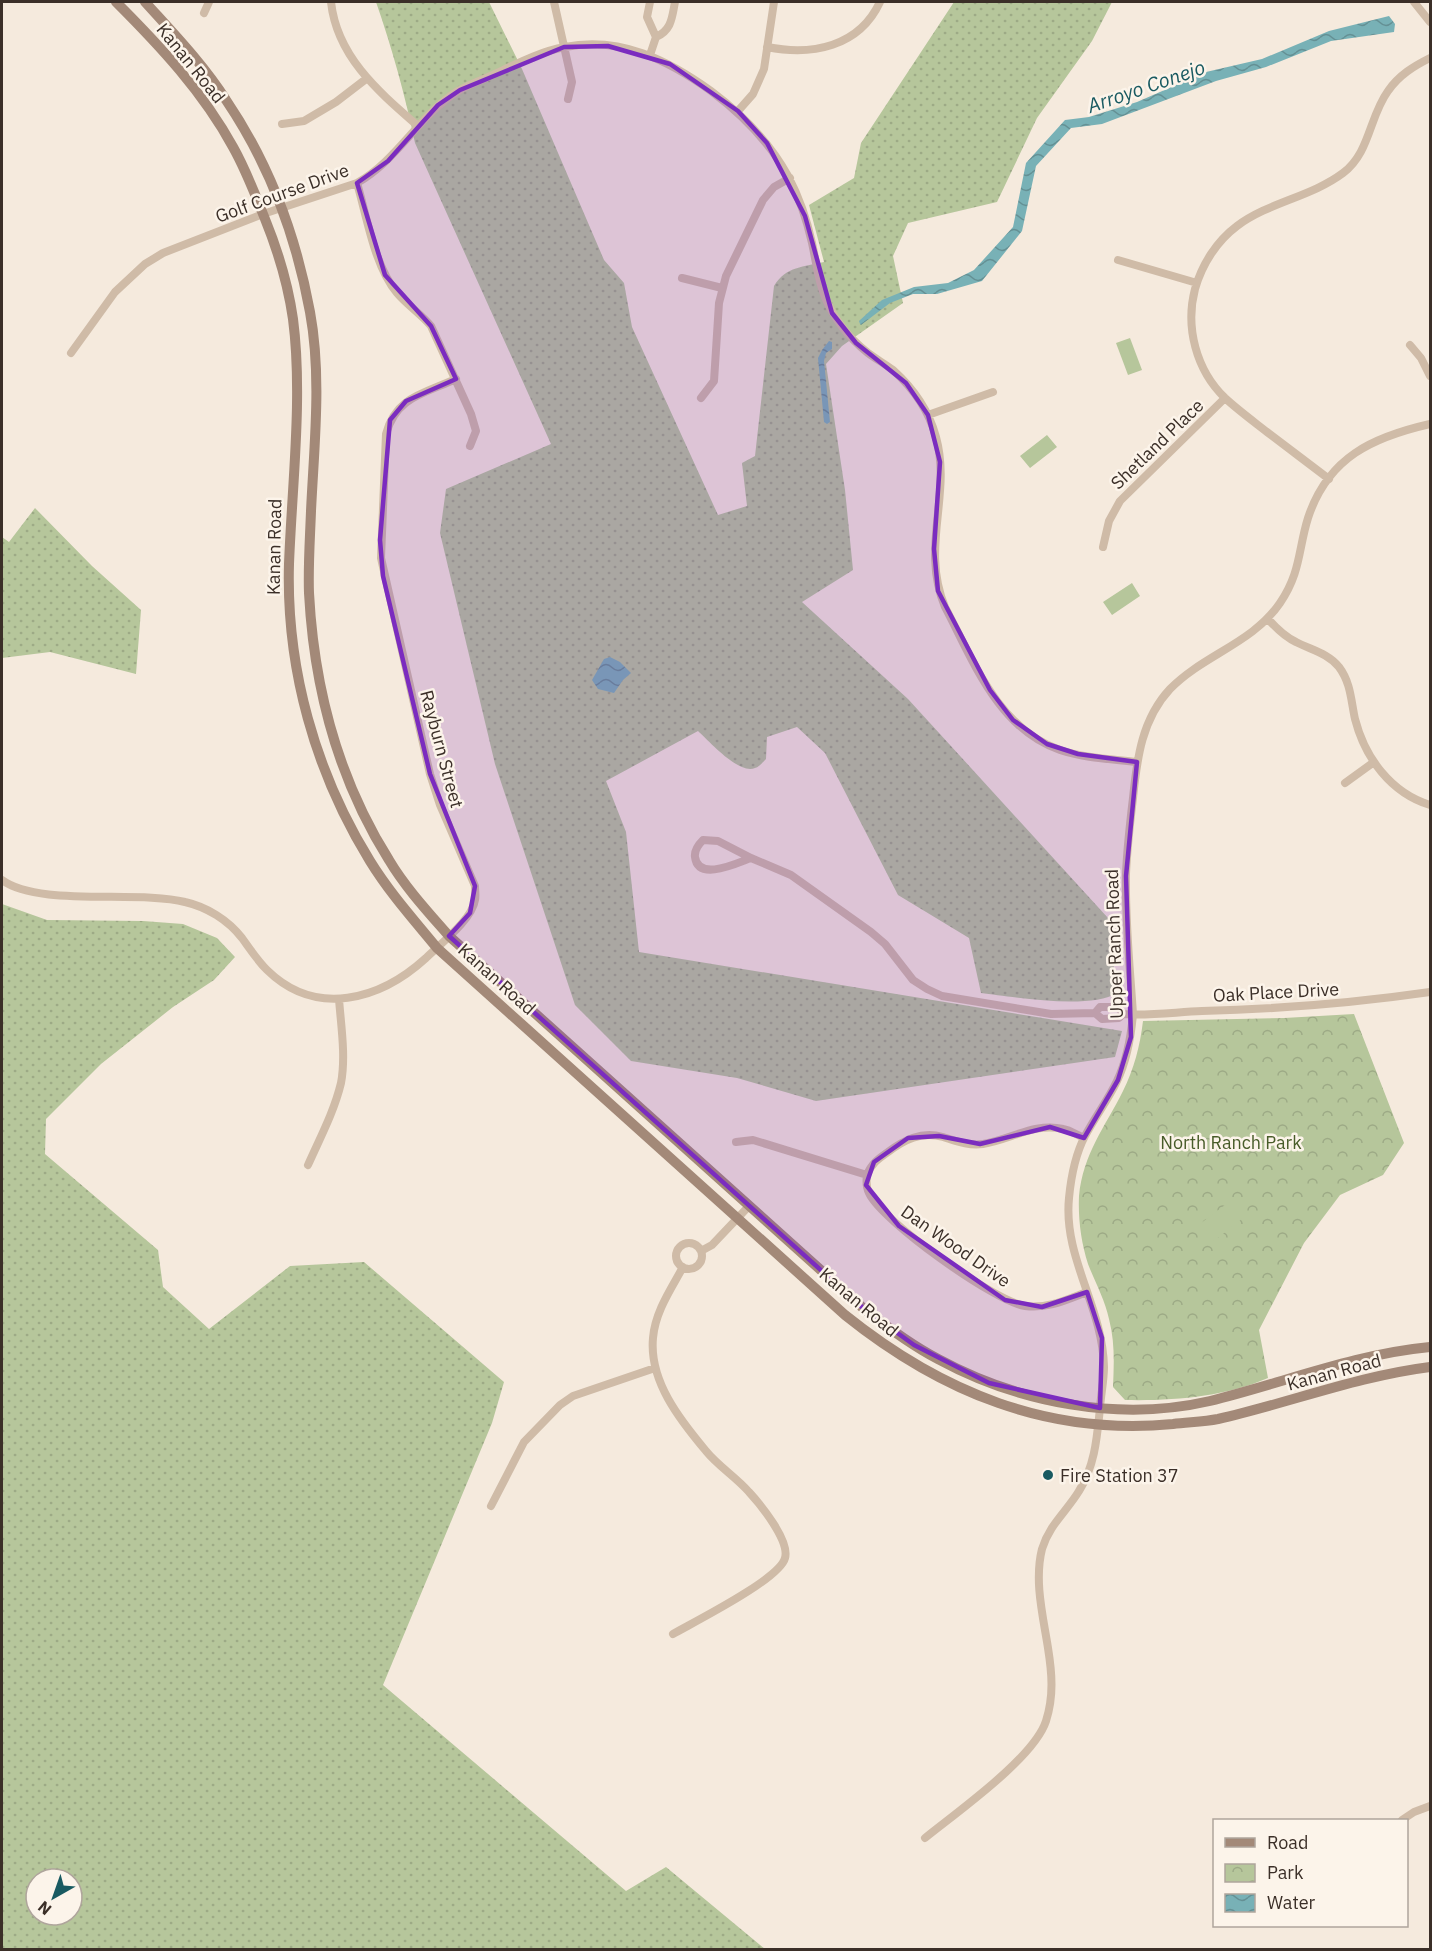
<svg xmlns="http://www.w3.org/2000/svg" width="1432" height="1951" font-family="'IBM Plex Sans',sans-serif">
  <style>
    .grass { fill: url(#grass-dots); fill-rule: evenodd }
    .park { fill: url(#park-crowns) }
    .pitch { fill: #b6c69b }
    .water { fill: url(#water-waves) }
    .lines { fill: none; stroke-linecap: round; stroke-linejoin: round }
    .minor { stroke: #cfbba7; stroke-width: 8 }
    .secondary { stroke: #a38978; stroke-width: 10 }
    .marked { fill: #7b2cbf; fill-opacity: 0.2; stroke: #7b2cbf; stroke-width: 4.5; stroke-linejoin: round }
    .poi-dot { fill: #195a61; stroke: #fcf4ea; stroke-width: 2 }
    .labels { text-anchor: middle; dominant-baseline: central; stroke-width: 5; stroke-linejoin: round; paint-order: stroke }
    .street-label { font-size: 18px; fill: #3b2f28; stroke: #fcf4ea }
    .park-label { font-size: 18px; fill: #485c29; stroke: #fcf4ea }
    .poi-label { font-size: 18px; fill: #3b2f28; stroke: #fcf4ea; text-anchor: start }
    .water-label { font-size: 20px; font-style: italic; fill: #195a61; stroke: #fcf4ea }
  </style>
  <defs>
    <pattern id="grass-dots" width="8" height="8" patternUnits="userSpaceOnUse" patternTransform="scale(1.5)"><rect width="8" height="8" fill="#b6c69b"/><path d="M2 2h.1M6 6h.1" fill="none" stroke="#9daa86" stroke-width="1.8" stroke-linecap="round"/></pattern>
    <pattern id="park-crowns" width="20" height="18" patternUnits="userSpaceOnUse" patternTransform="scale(1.5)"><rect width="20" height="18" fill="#b6c69b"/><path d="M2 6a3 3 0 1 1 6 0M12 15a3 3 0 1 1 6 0" fill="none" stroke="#9daa86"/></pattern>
    <pattern id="water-waves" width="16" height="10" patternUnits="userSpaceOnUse" patternTransform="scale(1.5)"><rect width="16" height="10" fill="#78b1b6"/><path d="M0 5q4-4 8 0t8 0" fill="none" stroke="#649094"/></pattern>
  </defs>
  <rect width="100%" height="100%" fill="#f5eadd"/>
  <path class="grass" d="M376 2H489L522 69 604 260 624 283 632 327 718 515 747 506 742 463 755 456 774 286C786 266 804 267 824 262L809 205 854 178 861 143 954 2H1112L1092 41 1037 118 997 202 908 223 893 256 903 303 842 346 826 364 845 490 853 570 802 602 908 699 1108 918 1117 993C1090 1010 1014 997 981 993L969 938 898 895 825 753 797 727 767 737 766 759C763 762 759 767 755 768 739 775 709 741 698 731L606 781 626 832 639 952 1122 1031 1115 1057 816 1101 737 1078 631 1061 575 1005 495 764 440 533 446 489 551 444 415 143C405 95 392 48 376 2Z
    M35 508 92 566 141 610 136 674 50 652 2 658V537L9 542Z
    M2 904 47 920 143 921 183 924 217 938 235 957 214 980 173 1007 101 1064 46 1119 45 1154 158 1250 163 1287 209 1329 290 1266 364 1262 504 1382 492 1423 383 1685 626 1891 666 1867 765 1949H2ZM36 1879H72V1915H36Z"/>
  <path class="park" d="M1354 1014 1404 1143 1383 1175 1340 1195 1304 1243 1259 1330 1268 1378C1224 1397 1173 1401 1125 1400L1113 1387C1114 1364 1115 1342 1109 1319 1105 1300 1095 1282 1088 1264 1081 1242 1078 1219 1079 1196 1083 1154 1105 1127 1123 1091 1134 1069 1140 1046 1143 1021L1284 1018Z"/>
  <path class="pitch" d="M1130 338 1142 370 1128 375 1116 343Z
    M1047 435 1057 447 1030 468 1020 456Z
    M1132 583 1140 596 1112 615 1103 602Z
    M1229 1202 1242 1219 1214 1241 1201 1223Z"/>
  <path class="water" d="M1389 16 1395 24 1394 32 1331 41 1266 67 1216 81 1102 124 1071 128 1036 166 1022 231 982 281 937 294H913L890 303 861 325 860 324 859 321 882 300 914 287 948 283 974 270 1013 227 1026 163 1065 120 1089 117 1137 102 1206 72 1262 59 1329 31Z
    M829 341 832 342V349L826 353 824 361 830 422 827 424 824 422 818 358 822 350Z
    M610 657 620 662 631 673 623 680 614 693 598 689 592 680 604 659Z"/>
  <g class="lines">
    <path class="minor" d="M331 2C337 57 379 92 418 126
      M554 2 572 82 568 99
      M1414 2 1430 22
      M204 13 209 2
      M656 37C672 30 672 17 675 2
      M767 47C812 56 859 47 880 2
      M650 55 656 37 647 17 650 2
      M738 111 753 94 764 69 774 2
      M282 124 304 121 336 102 366 79
      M357 183C367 217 374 265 397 293 407 305 421 314 431 326L471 414 476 431 470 446
      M1118 260 1197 283
      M682 278 722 288
      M1410 345 1421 358 1430 376
      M71 353 115 292 145 264 163 253 263 214 357 183C398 160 418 116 458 91 470 84 485 79 499 72 520 62 542 51 565 47 620 36 668 60 711 91 743 115 769 141 788 176 799 197 807 220 812 243 816 261 818 280 825 297 834 319 849 338 868 353 876 359 885 364 893 370 913 388 929 411 936 437 952 495 920 547 945 607 973 660 998 729 1060 750 1084 758 1111 759 1137 762
      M701 398 714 381 719 303 726 276 763 200 774 187 790 178
      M928 415 993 392
      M1329 479C1308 463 1288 448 1267 432 1253 421 1238 410 1225 398 1196 370 1185 327 1195 289 1202 264 1217 241 1237 226 1269 202 1311 197 1343 173 1370 153 1369 117 1388 91 1399 75 1414 66 1430 58
      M1103 547 1109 521 1120 501 1225 398
      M1268 619C1276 628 1285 637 1296 642 1311 650 1328 653 1339 667 1351 683 1351 701 1355 719 1365 758 1391 793 1430 805
      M1345 783 1374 762
      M751 858C737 863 698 882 695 857 694 850 698 845 703 840L718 841 751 858 791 875 871 932 885 944 913 980 927 989 942 996 1051 1014 1095 1013 1102 1019 1119 1018 1123 1014C1149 1016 1176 1012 1202 1011 1279 1009 1354 1003 1430 992
      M2 880C38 907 138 890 185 902 207 907 228 920 242 938 250 949 257 960 267 970 316 1018 380 1000 426 958 440 944 472 920 475 900 476 896 475 891 475 886L440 805 430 774 381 558 386 434C396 397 423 394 456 379
      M1095 1013 1100 1007H1118L1123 1014
      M736 1142 753 1140 867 1175C871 1164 878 1159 888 1152 904 1140 921 1131 943 1137 956 1141 968 1146 983 1144 1010 1140 1035 1122 1063 1129 1070 1130 1077 1135 1084 1138
      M308 1165C320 1138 334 1112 341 1083 346 1056 341 1026 339 999
      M867 1175C866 1182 866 1187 869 1193 882 1221 995 1302 1025 1306 1048 1309 1066 1300 1087 1292
      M676 1256a13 13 0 1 1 26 0a13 13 0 1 1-26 0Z
      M701 1251 712 1245 749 1206
      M491 1506 524 1442 560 1405 573 1396 655 1368
      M673 1634C694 1622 780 1579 785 1558 790 1541 761 1505 749 1492 736 1477 718 1466 706 1451 680 1420 649 1381 653 1338 655 1312 671 1289 683 1267
      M1402 1820 1414 1812 1430 1806
      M925 1838C957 1812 1034 1758 1046 1721 1054 1696 1052 1673 1048 1648 1043 1616 1034 1581 1042 1549 1049 1525 1067 1511 1079 1491 1095 1466 1097 1437 1100 1408 1101 1394 1104 1380 1104 1367 1103 1307 1063 1258 1069 1198 1071 1177 1075 1155 1085 1136 1095 1117 1108 1100 1117 1081 1127 1060 1131 1037 1133 1014 1130 968 1125 921 1126 874 1127 848 1130 823 1133 798 1137 758 1142 719 1170 689 1203 655 1253 643 1280 603 1301 572 1298 550 1308 518 1328 457 1373 437 1430 424"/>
    <path class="secondary" d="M116 2C160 46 203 92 233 147 246 170 255 194 265 219 278 251 288 284 293 319 303 396 292 485 289 564 286 668 315 772 370 861 389 892 414 920 437 948L845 1315C941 1392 1048 1436 1173 1424 1188 1422 1203 1422 1218 1419 1289 1403 1358 1376 1430 1367
      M145 2C173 33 203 64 226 100 270 165 296 235 310 312 322 377 314 446 311 511 310 539 308 566 309 593 314 688 338 779 389 860 405 887 428 912 449 936L863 1308C887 1327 911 1345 938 1359 1019 1403 1119 1422 1210 1401 1283 1383 1355 1354 1430 1347"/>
  </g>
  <path class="marked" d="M608 46 670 64 738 111 767 143 805 216 832 313 856 343 906 383 928 415 940 462 934 549 938 591 990 690 1013 720 1047 744 1078 754 1137 762 1126 876 1131 1037 1118 1080 1084 1138 1050 1127 980 1144 939 1136 908 1138 874 1162 866 1185 899 1226 1005 1300 1042 1307 1087 1292 1102 1338 1100 1408 989 1383 914 1345 863 1308 449 936 470 913 475 886 430 774 383 576 380 540 390 420 406 401 456 379 431 326 385 275 357 183 388 161 438 105 460 90 564 47Z"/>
  <circle class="poi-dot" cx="1048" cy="1475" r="6"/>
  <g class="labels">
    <g class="street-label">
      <text transform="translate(191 63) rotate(51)">Kanan Road</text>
      <text transform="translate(282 193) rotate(-20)">Golf Course Drive</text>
      <text transform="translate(1157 444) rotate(-44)">Shetland Place</text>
      <text transform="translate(274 547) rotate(-89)">Kanan Road</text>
      <text transform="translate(442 749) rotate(75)">Rayburn Street</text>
      <text transform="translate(1114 944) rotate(-92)">Upper Ranch Road</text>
      <text transform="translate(497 979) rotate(42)">Kanan Road</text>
      <text transform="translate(1276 992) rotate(-3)">Oak Place Drive</text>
      <text transform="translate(956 1246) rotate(35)">Dan Wood Drive</text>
      <text transform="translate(859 1302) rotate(40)">Kanan Road</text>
      <text transform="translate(1334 1372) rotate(-15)">Kanan Road</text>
    </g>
    <g class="park-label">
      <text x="1231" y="1142">North Ranch Park</text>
    </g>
    <g class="poi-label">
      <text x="1060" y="1475">Fire Station 37</text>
    </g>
    <g class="water-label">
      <text transform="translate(1146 86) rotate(-19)">Arroyo Conejo</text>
    </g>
  </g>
  <rect width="1432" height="1951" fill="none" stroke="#3b2f28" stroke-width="6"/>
  <rect x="1213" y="1819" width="195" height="108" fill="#fcf4ea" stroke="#afa59c" stroke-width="1.5"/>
  <rect x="1225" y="1838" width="30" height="9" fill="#a38978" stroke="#afa59c" stroke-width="1.5"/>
  <text x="1267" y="1849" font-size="18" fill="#3b2f28">Road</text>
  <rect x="1225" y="1864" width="30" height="18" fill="url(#park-crowns)" stroke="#afa59c" stroke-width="1.5"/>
  <text x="1267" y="1879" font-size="18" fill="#3b2f28">Park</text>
  <rect x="1225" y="1894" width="30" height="18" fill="url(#water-waves)" stroke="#afa59c" stroke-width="1.5"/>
  <text x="1267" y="1909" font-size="18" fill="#3b2f28">Water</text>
  <g transform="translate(54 1897) rotate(220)"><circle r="28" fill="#fcf4ea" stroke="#afa59c" stroke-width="1.5"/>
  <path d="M0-4.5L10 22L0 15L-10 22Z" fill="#195a61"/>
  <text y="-9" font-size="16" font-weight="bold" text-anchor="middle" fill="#3b2f28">N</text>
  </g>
</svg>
